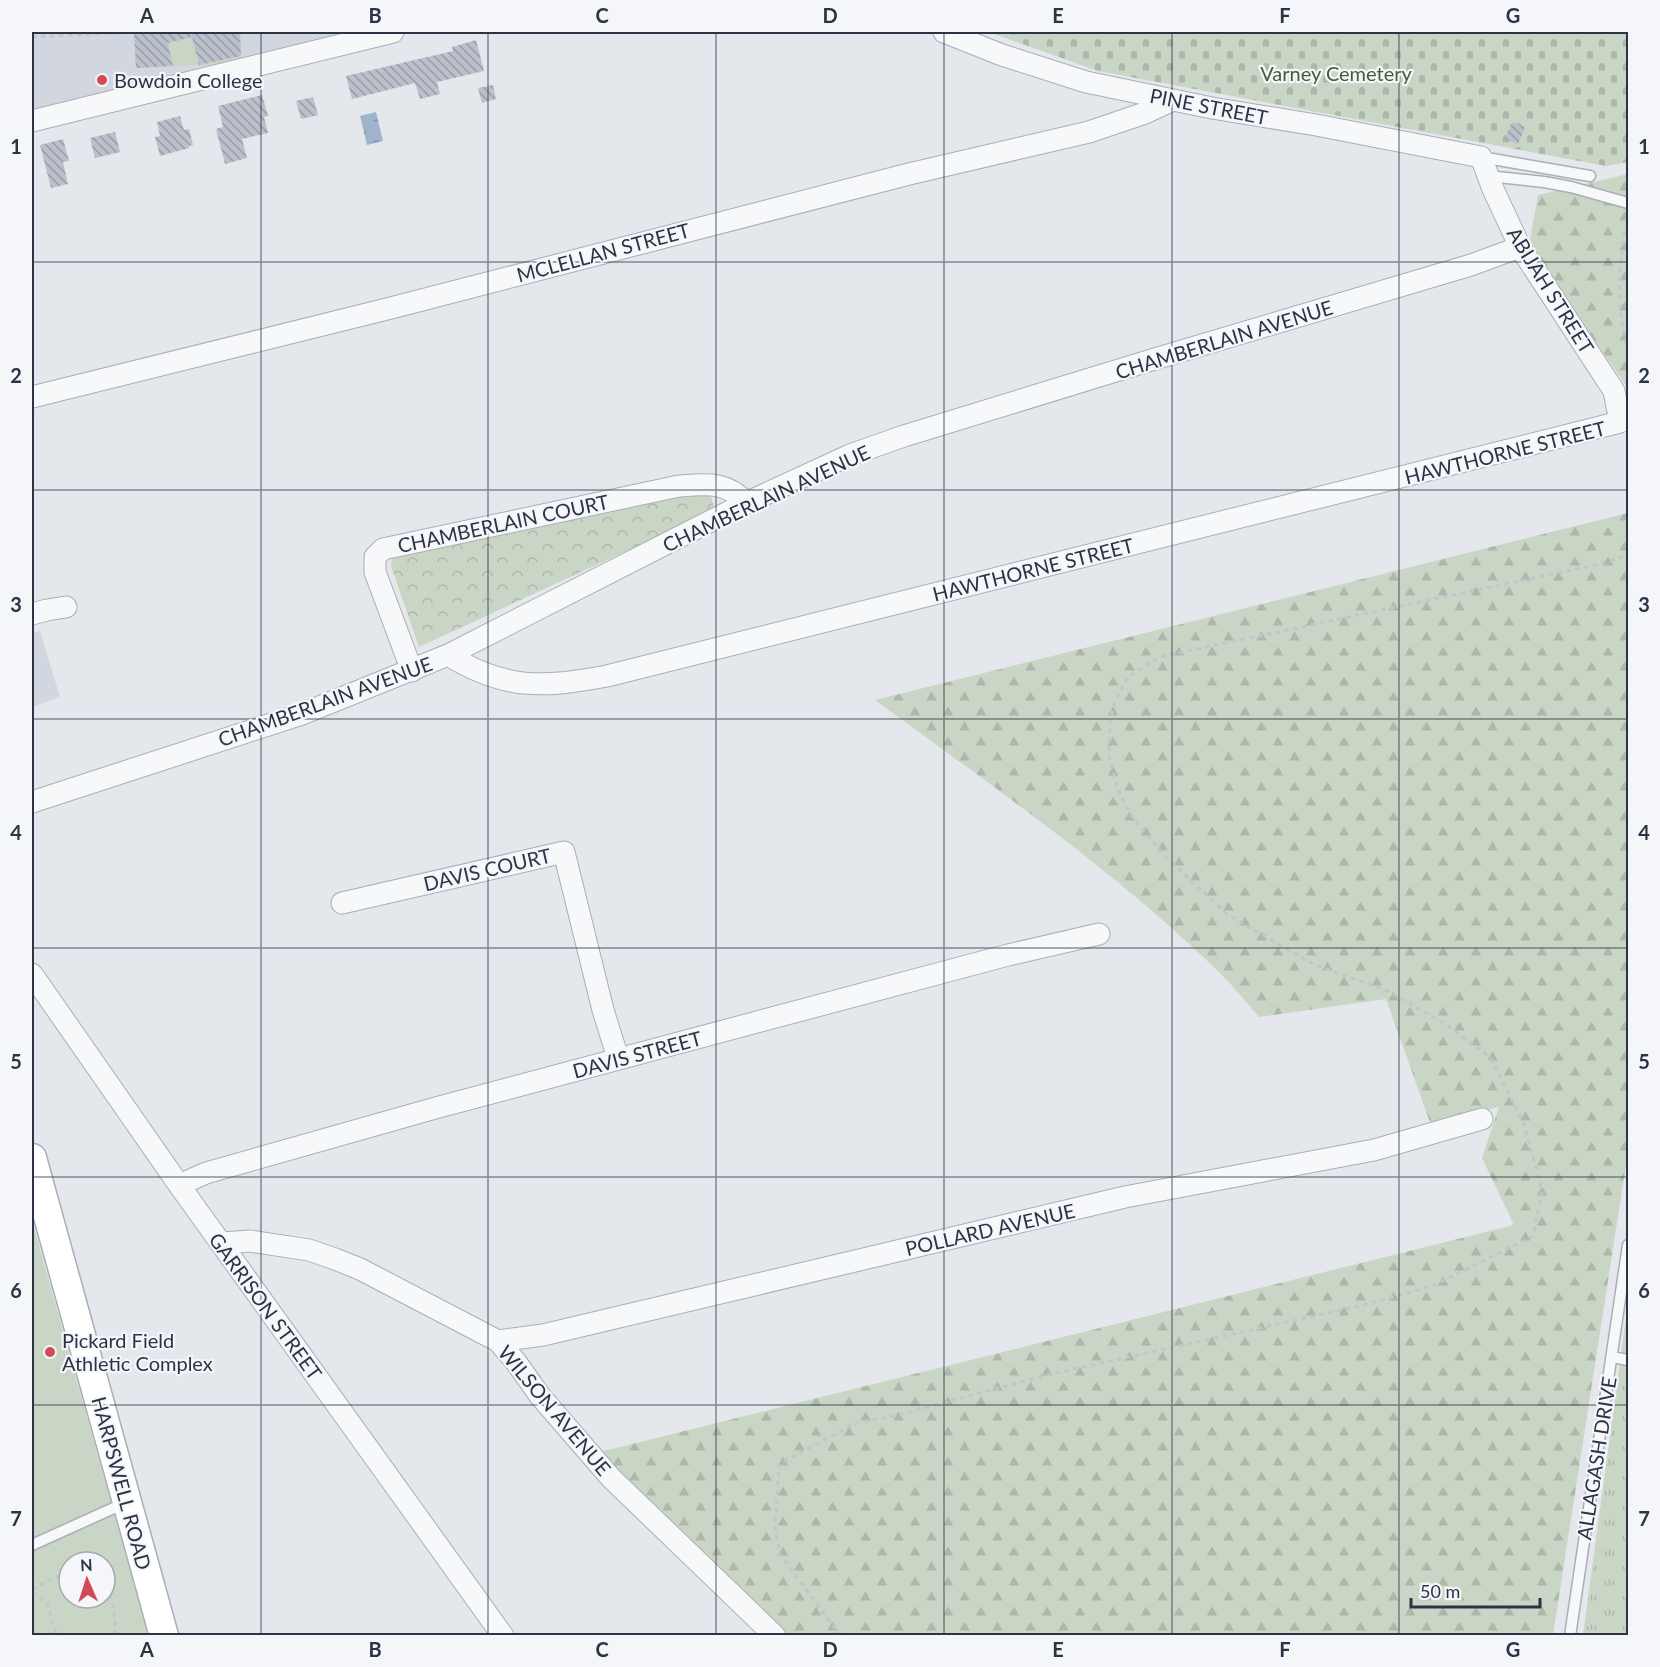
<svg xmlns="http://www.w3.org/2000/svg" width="1660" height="1667" font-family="Lato,sans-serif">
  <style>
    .built { fill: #d2d6de }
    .grass { fill: url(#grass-tufts) }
    .forest { fill: url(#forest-firs) }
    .cemetery { fill: url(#cemetery-stones) }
    .park { fill: url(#park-crowns) }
    .pitch { fill: #c9d6c5; fill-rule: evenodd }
    .water { fill: url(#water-ripples) }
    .building { fill: url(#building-back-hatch) }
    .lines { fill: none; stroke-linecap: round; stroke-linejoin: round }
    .lane-casing { stroke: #a9aeb7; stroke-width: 13 }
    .street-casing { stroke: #a9aeb7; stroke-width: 23 }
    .secondary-casing { stroke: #a9aeb7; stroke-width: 31 }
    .path { stroke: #c2c5cb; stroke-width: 3; stroke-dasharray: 4.5 4.5; stroke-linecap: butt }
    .lane { stroke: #f7f8fa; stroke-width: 10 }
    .street { stroke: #f7f8fa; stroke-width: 21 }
    .secondary { stroke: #fff; stroke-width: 28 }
    .grid { fill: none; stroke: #2b3445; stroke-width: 1.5; stroke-opacity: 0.55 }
    .poi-dot { fill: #d1495b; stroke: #f4f6f9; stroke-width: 2 }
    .labels { text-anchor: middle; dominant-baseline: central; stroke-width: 4.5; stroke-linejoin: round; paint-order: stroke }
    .park-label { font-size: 20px; fill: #3f6138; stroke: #f4f6f9 }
    .poi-label { font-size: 20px; fill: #2b3445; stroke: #f4f6f9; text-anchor: start }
    .street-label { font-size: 20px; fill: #2b3445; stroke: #f4f6f9 }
    .neatline { fill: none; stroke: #2b3445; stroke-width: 2 }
    .grid-label { font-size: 20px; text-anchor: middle; font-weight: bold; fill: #2b3445 }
  </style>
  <defs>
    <pattern id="grass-tufts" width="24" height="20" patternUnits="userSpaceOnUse" patternTransform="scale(1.5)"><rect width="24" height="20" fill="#c9d6c5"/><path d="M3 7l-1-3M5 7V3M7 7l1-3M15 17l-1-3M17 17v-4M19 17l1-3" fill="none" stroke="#adb8ab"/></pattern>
    <pattern id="forest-firs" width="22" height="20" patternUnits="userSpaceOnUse" patternTransform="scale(1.5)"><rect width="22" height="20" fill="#c9d6c5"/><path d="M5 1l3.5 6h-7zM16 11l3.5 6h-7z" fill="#adb8ab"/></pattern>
    <pattern id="cemetery-stones" width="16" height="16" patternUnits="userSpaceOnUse" patternTransform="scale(1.5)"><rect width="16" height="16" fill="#c9d6c5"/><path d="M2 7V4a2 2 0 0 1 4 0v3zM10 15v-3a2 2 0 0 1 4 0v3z" fill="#adb8ab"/></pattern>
    <pattern id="park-crowns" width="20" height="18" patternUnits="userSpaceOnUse" patternTransform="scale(1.5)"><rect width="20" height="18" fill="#c9d6c5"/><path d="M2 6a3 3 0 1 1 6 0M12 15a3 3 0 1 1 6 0" fill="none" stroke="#adb8ab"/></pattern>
    <pattern id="water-ripples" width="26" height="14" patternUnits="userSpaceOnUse" patternTransform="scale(1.5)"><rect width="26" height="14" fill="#9fb4cc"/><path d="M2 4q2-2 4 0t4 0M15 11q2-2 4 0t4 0" fill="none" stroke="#8293a7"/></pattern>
    <pattern id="building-back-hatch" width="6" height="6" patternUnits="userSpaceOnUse" patternTransform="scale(1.5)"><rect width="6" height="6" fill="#bbc0ca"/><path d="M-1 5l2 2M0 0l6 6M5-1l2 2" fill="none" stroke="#989da6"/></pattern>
  </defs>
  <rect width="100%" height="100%" fill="#e4e7ec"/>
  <path class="built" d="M32 32H366L32 115Z
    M40 631 60 697 32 707V633Z"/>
  <path class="grass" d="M1628 1304V1635H1583Z"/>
  <path class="forest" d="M1628 174V388L1529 246 1538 195Z
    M1628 513V1152L1553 1635H785L600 1452 1514 1225 1482 1158 1499 1107 1431 1125 1386 999 1259 1017C1246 1002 1234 987 1220 973 1115 870 993 787 875 700Z"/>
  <path class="cemetery" d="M989 32H1628V162L1606 166 1098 71Z"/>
  <path class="park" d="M676 493 708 495 712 499 714 508 713 511 419 647 391 566 392 555Z"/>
  <path class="pitch" d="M134 32H240L242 63 136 68Z
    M32 1220 148 1635H32ZM69 1562H105V1598H69Z"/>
  <path class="water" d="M376 112 383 141 367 145 360 116Z"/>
  <path class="building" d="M134 32H240L241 56 199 65 192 37 168 43 173 66 136 68Z
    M476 40 484 71 437 82 440 94 420 99 415 83 352 99 346 76 453 51 452 47Z
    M493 85 496 99 482 103 478 88Z
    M262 95 268 116 264 117 268 133 242 139 247 158 225 164 216 129 223 127 218 106Z
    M313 97 318 115 301 119 296 101Z
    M180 116 184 130 189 129 193 145 189 146V148L160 156 155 137 160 136 157 122Z
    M1512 122 1525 127 1518 144 1505 139Z
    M115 132 120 152 95 158 90 138Z
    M63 139 69 161 63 162 68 184 51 188 40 145Z"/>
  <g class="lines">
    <g class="lane-casing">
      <path id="lane" d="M1481 157 1590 176
        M1488 176 1544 182 1571 187 1628 203
        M1612 1357 1628 1360
        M32 1545 127 1502
        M1570 1636 1628 1245"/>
    </g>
    <g class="street-casing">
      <path id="street" d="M32 121 393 32
        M32 397 391 308 909 174 1089 132 1145 113 1173 100
        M32 614 47 610 66 607
        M448 655C505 690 543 688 607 676L1620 422 1614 391 1520 247 1493 189 1481 157 1316 125 1212 108 1086 82 1002 55 944 32
        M412 671 375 572V557L383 549 679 486C706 484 727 481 746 503
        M32 802 302 714 448 655 746 503 850 455 904 436 1158 358 1471 265 1520 247
        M342 903 564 852 603 1010 618 1058
        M32 974 179 1185 503 1636
        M179 1185 206 1173 439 1107 1008 955 1099 934
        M222 1243 250 1241 309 1250 335 1259 360 1269 498 1341 516 1362 540 1396 611 1478 775 1636
        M498 1341 543 1335 1125 1197 1374 1150 1482 1119"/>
    </g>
    <g class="secondary-casing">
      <path id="secondary" d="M32 1158 164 1636"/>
    </g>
    <path class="path" d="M32 37 131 32
      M1628 224 1625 228C1619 273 1616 307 1628 351
      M105 1587C115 1602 115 1618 115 1636
      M32 1589 59 1576 69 1575
      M32 1593 46 1601 57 1636
      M841 1636 781 1556 775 1529 779 1464 858 1422 890 1417 1047 1375 1355 1307 1430 1287 1533 1236 1542 1190 1524 1124 1490 1057 1442 1022 1388 991 1313 964 1227 914 1163 854 1133 818 1118 791 1109 755 1110 723 1114 704 1128 677 1159 657 1595 565 1628 555"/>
    <use href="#lane" class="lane"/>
    <use href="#street" class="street"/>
    <use href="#secondary" class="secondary"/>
  </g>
  <path class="grid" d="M261 32V1636M488 32V1636M716 32V1636M944 32V1636M1172 32V1636M1399 32V1636M32 262H1628M32 490H1628M32 719H1628M32 948H1628M32 1177H1628M32 1405H1628"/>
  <g class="poi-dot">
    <circle cx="102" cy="80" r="6"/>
    <circle cx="50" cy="1352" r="6"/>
  </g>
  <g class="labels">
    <g class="park-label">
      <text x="1336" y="73">Varney Cemetery</text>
    </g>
    <g class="poi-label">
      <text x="114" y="80">Bowdoin College</text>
      <text x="62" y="1340">Pickard Field<tspan x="62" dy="23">Athletic Complex</tspan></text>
    </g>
    <g class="street-label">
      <text transform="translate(1209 106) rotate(11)">PINE STREET</text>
      <text transform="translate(603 252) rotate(-15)">MCLELLAN STREET</text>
      <text transform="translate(1551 290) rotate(58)">ABIJAH STREET</text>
      <text transform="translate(1224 339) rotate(-17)">CHAMBERLAIN AVENUE</text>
      <text transform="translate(1505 452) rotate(-14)">HAWTHORNE STREET</text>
      <text transform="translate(766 498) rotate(-25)">CHAMBERLAIN AVENUE</text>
      <text transform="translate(503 523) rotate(-12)">CHAMBERLAIN COURT</text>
      <text transform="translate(1033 569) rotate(-14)">HAWTHORNE STREET</text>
      <text transform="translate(325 701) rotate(-20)">CHAMBERLAIN AVENUE</text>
      <text transform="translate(487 869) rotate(-13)">DAVIS COURT</text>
      <text transform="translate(637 1054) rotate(-15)">DAVIS STREET</text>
      <text transform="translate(990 1229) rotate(-13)">POLLARD AVENUE</text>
      <text transform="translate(266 1306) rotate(54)">GARRISON STREET</text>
      <text transform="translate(555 1410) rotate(50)">WILSON AVENUE</text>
      <text transform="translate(1596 1458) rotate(-81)">ALLAGASH DRIVE</text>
      <text transform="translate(122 1483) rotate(75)">HARPSWELL ROAD</text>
    </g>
  </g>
  <rect width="1660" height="1667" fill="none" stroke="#f4f6f9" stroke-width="66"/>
  <g transform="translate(87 1580) rotate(357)"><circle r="28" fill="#f4f6f9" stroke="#a4a8b1" stroke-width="1.5"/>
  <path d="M0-4.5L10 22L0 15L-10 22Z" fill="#d1495b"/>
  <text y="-9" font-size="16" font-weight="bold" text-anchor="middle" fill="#2b3445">N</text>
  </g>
  <path d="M1411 1598v9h129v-9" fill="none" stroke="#2b3445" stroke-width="3"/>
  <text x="1420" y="1598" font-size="18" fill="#2b3445" stroke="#f4f6f9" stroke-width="4.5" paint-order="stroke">50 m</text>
  <rect x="33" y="33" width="1594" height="1601" class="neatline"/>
  <g class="grid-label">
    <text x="147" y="23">A</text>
    <text x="375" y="23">B</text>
    <text x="602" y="23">C</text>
    <text x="830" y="23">D</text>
    <text x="1058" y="23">E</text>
    <text x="1285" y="23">F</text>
    <text x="1513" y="23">G</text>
    <text x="16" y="154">1</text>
    <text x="1644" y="154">1</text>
    <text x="16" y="383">2</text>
    <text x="1644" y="383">2</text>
    <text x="16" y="612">3</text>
    <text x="1644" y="612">3</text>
    <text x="16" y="840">4</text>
    <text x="1644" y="840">4</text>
    <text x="16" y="1069">5</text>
    <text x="1644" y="1069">5</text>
    <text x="16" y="1298">6</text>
    <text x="1644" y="1298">6</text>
    <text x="16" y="1526">7</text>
    <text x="1644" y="1526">7</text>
    <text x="147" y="1657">A</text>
    <text x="375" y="1657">B</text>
    <text x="602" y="1657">C</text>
    <text x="830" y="1657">D</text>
    <text x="1058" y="1657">E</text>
    <text x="1285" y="1657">F</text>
    <text x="1513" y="1657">G</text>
  </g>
</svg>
